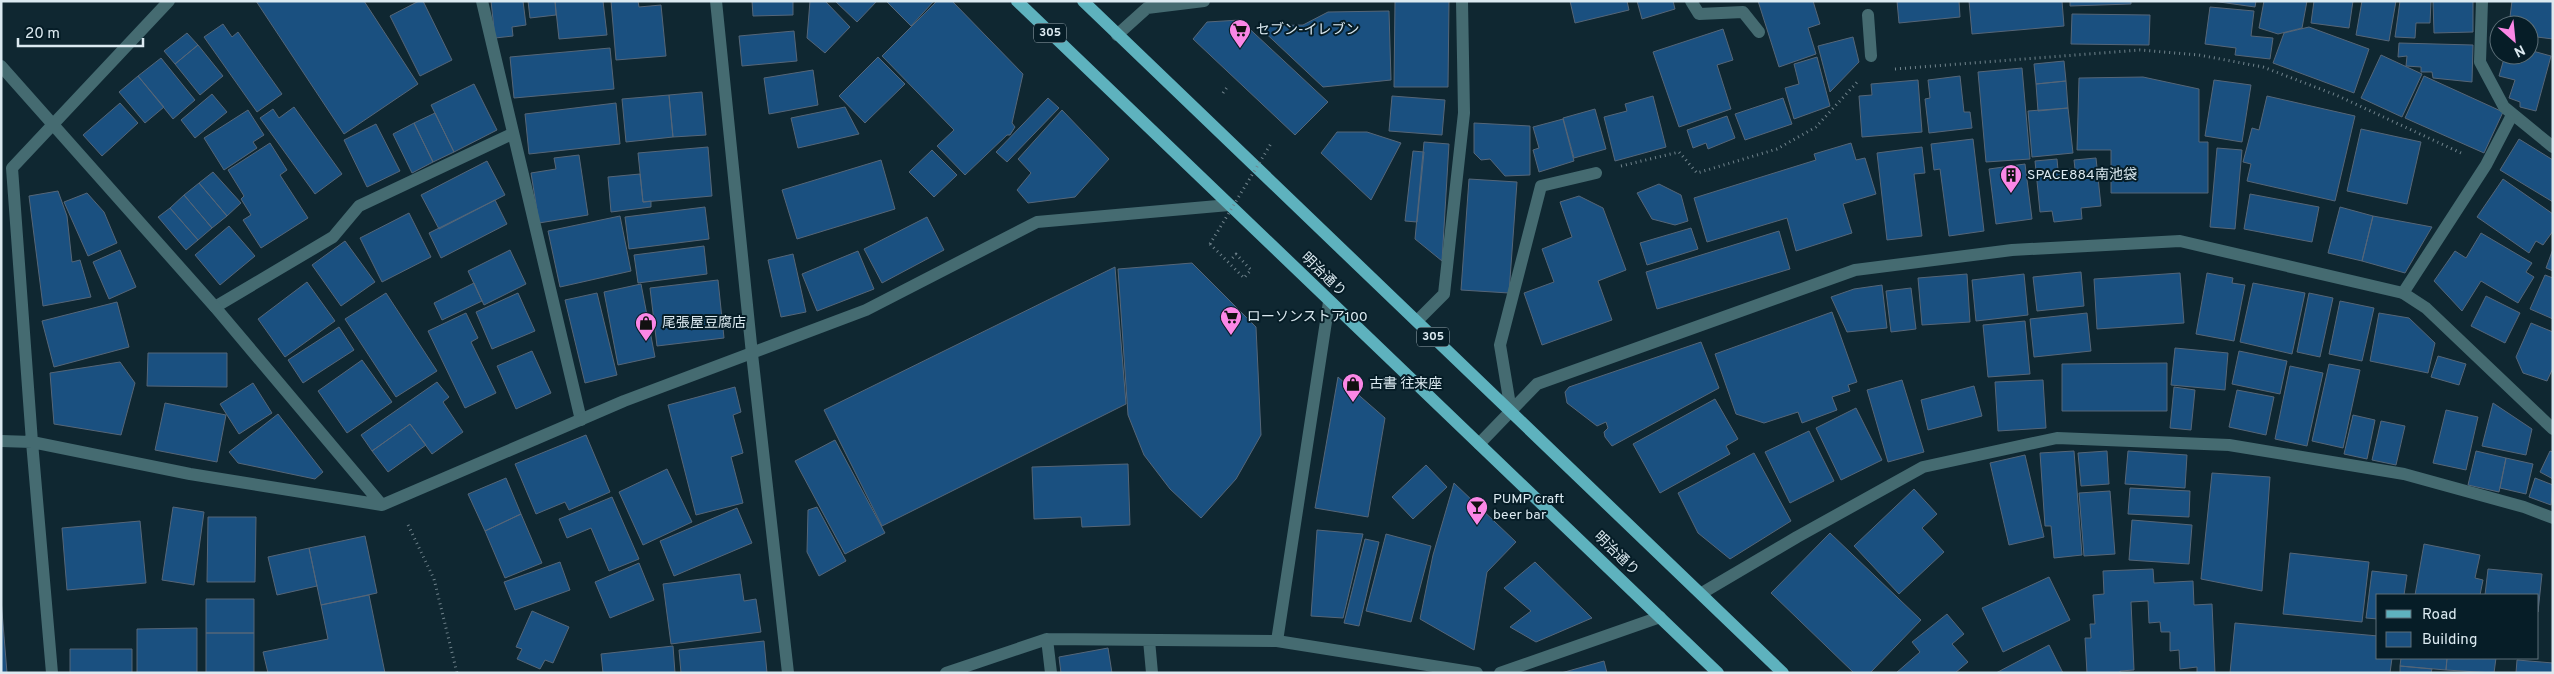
<svg xmlns="http://www.w3.org/2000/svg" width="2554" height="674" font-family="Overpass,'Noto Sans JP',sans-serif">
  <style>
    .building { fill: #1a5080; stroke: #556678 }
    .lines { fill: none; stroke-linecap: round; stroke-linejoin: round }
    .path { stroke: #71848d; stroke-width: 3; stroke-dasharray: 1 4; stroke-linecap: butt }
    .lane { stroke: #456b71; stroke-width: 12 }
    .street { stroke: #456b71; stroke-width: 12 }
    .primary { stroke: #5eb2be; stroke-width: 12 }
    .path-bridge { stroke: #71848d; stroke-width: 3; stroke-dasharray: 1 4; stroke-linecap: butt }
    .labels { text-anchor: middle; dominant-baseline: central; stroke-width: 4; stroke-linejoin: round; paint-order: stroke }
    .shield { fill: #061d27; stroke: #9cacb4; stroke-width: 1 }
    .shield-label { font-size: 12px; font-weight: bold; fill: #dceaf1 }
    .poi-label { font-size: 14px; fill: #dceaf1; stroke: #061d27; text-anchor: start }
    .street-label { font-size: 14px; fill: #dceaf1; stroke: #061d27 }
  </style>
  <rect width="100%" height="100%" fill="#0f2731"/>
  <path class="building" d="M256 1H364L418 84 344 134Z
    M419 1H423L452 60 420 76 390 16Z
    M491 1H523L526 25 512 27 513 36 495 38Z
    M528 1H555L556 15 530 18Z
    M555 1H603L607 35 559 39Z
    M611 1H638L639 7 661 5 666 56 616 60Z
    M752 1H793V15L753 16Z
    M810 1H825L850 27 825 53 807 38Z
    M835 1H877L857 22Z
    M886 1H934L911 26Z
    M937 1H952L1023 74 1012 123 1015 127 1010 135H1007L965 175 937 146 954 130 882 56Z
    M1395 1H1449L1448 87H1394Z
    M1570 1H1627L1629 10 1575 23Z
    M1637 1H1673L1675 9 1642 19Z
    M1758 1H1813L1820 24 1808 28 1816 54 1779 67Z
    M1897 1H1959L1960 17 1899 23Z
    M1969 1H2062L2064 26 1972 34Z
    M2070 1H2131V4L2070 6Z
    M2212 1H2256L2255 7Z
    M2264 1H2307L2302 28 2278 34 2259 28Z
    M2314 1H2353L2349 28 2311 23Z
    M2362 1H2396L2389 41 2356 35Z
    M2400 1H2431L2430 23H2416L2415 38 2395 37Z
    M2433 1H2473V32L2434 33Z
    M2512 1H2553V39L2529 36V25H2509Z
    M2210 7 2254 11 2251 36 2273 38 2270 59 2235 55 2236 48 2205 44Z
    M1389 11 1391 80 1323 87 1258 26 1303 25 1328 12Z
    M2072 14 2150 15 2149 45 2071 44Z
    M1240 20 1328 102 1295 135 1193 39 1207 22Z
    M223 24 232 37 238 32 282 94 257 112 204 37Z
    M2309 27 2369 49 2354 93 2273 63 2284 33Z
    M1723 29 1733 60 1717 65 1731 109 1679 127 1653 52Z
    M794 31 797 61 742 66 739 36Z
    M187 33 198 45 175 64 164 51Z
    M1853 37 1859 62 1830 92 1818 46Z
    M2399 43 2473 45 2472 82 2433 78 2432 72H2421V67L2406 66 2407 56 2398 57Z
    M198 45 223 76 200 95 175 64Z
    M610 48 614 89 514 98 510 57Z
    M2529 50 2551 56 2536 111 2520 107V102L2509 98 2515 80 2499 76 2505 55H2529Z
    M2381 55 2422 74 2402 117 2361 98Z
    M878 57 905 84 865 123 839 96Z
    M1817 57 1830 106 1794 119 1785 88 1799 84 1794 64Z
    M161 58 195 100 173 119 138 76Z
    M2064 61 2066 81 2036 84 2034 64Z
    M2022 68 2030 159 1986 162 1978 72Z
    M813 70 818 105 769 114 764 78Z
    M138 76 164 107 145 123 119 92Z
    M1960 76 1964 112H1970L1972 128 1929 133 1925 99 1930 98 1928 80Z
    M2424 76 2503 112 2484 153 2405 118Z
    M2143 77 2199 89V142H2208V193H2111V150H2077L2079 78Z
    M1918 80 1922 132 1862 137 1859 96 1872 95 1871 84Z
    M2214 80 2251 85 2242 142 2205 136Z
    M2066 81 2068 108 2038 111 2036 84Z
    M474 84 497 130 454 152 431 105Z
    M702 92 706 135 673 137 669 95Z
    M212 94 227 112 195 138 181 120Z
    M669 95 673 137 626 142 622 99Z
    M1392 96 1445 100 1442 135 1389 131Z
    M1653 96 1666 147 1615 161 1604 117 1627 111 1625 104Z
    M2267 96 2355 116 2335 201 2247 181 2251 164 2243 162 2252 128 2259 130Z
    M1048 98 1059 108 1007 162 996 152Z
    M1783 98 1792 124 1745 140 1735 114Z
    M120 103 138 123 102 156 83 135Z
    M616 103 620 144 529 154 525 114Z
    M294 107 342 174 315 194 260 118 273 109 279 118Z
    M845 107 859 134 798 148 791 118Z
    M2068 108 2073 153 2032 157 2028 111Z
    M1595 109 1606 149 1574 158 1563 118Z
    M248 110 264 135 253 142 257 148 224 170 204 138Z
    M1062 110 1109 159 1075 197 1028 203 1017 190 1031 173 1018 159Z
    M435 113 454 152 433 162 414 123Z
    M1727 116 1735 138 1708 149 1706 143 1693 148 1687 130Z
    M1563 119 1574 161 1539 172 1533 150 1539 148 1533 127Z
    M414 123 433 162 412 173 393 134Z
    M1474 123 1530 126V175L1505 176 1490 159 1481 160 1474 153Z
    M376 124 400 171 367 187 344 140Z
    M2361 129 2421 142 2407 204 2347 191Z
    M1337 132H1367L1401 143 1371 200 1321 153Z
    M1973 139 1984 231 1949 236 1940 169 1934 170 1931 144Z
    M2519 139 2553 160V202L2500 170Z
    M1424 142 1449 144 1442 261 1415 239Z
    M270 143 287 170 280 175 308 218 261 248 243 220 251 215 241 199 244 196 228 170Z
    M1851 143 1856 160 1865 158 1876 194 1843 204 1852 233 1796 251 1787 218 1707 242 1694 198 1816 160 1814 154Z
    M708 147 712 196 643 202 638 153Z
    M1922 147 1925 173 1914 174 1922 236 1887 240 1877 153Z
    M2217 148 2242 150 2235 229 2210 227Z
    M932 150 957 175 934 197 909 172Z
    M1413 151 1424 152 1417 222 1405 221Z
    M579 155 588 215 539 223 531 173 556 169 554 158Z
    M2096 158 2101 206 2081 208 2082 219 2054 222 2052 211 2040 212 2035 161 2057 159 2058 170 2075 169 2074 160Z
    M881 160 895 209 797 239 782 190Z
    M487 161 505 195 439 229 421 195Z
    M2025 164 2032 219 1996 224 1989 169Z
    M213 172 241 203 227 216 199 183Z
    M640 174 643 202 651 201V207L611 212 608 177Z
    M1469 179 1517 182 1509 293 1461 290Z
    M2503 179 2553 214V231L2543 245 2536 241 2529 253 2477 217Z
    M199 183 227 216 212 228 184 195Z
    M1659 184 1681 195 1688 221 1675 225 1652 219 1637 193Z
    M58 191 67 216 72 262 80 260 91 297 43 306 29 196Z
    M87 193 104 212 117 243 88 256 64 202Z
    M2250 194 2319 207 2312 242 2244 229Z
    M184 195 212 228 198 240 170 208Z
    M1579 196 1603 208 1626 270 1598 281 1612 320 1542 345 1524 293 1554 282 1542 249 1572 237 1560 202Z
    M495 200 507 224 441 258 429 233Z
    M705 207 709 239 629 249 625 217Z
    M2340 207 2373 216 2362 261 2328 253Z
    M170 208 198 240 186 250 158 217Z
    M409 213 431 257 382 282 360 238Z
    M620 216 631 271 560 287 548 231Z
    M2373 216 2432 227 2405 273 2362 261Z
    M927 217 944 250 882 283 864 249Z
    M229 226 255 256 220 285 195 255Z
    M1691 228 1698 249 1647 265 1640 243Z
    M1779 231 1790 269 1657 309 1646 272Z
    M2481 233 2532 263 2526 272 2534 277 2518 303 2481 281 2462 311 2434 281 2455 251 2466 258Z
    M345 241 375 282 341 306 312 265Z
    M704 246 707 274 638 283 634 255Z
    M2553 249V271L2546 268Z
    M120 250 136 287 109 299 93 262Z
    M510 250 526 284 484 305 468 271Z
    M858 251 874 289 817 311 802 274Z
    M793 254 806 312 781 317 768 260Z
    M1192 263 1256 327 1261 435 1236 479 1201 518 1170 489 1144 455 1128 415 1118 269Z
    M1115 267 1126 404 882 526 824 410Z
    M2081 272 2084 306 2037 311 2033 277Z
    M2180 273 2184 323 2097 329 2094 279Z
    M2207 273 2233 278 2232 283 2245 285 2234 341 2196 334Z
    M1967 274 1970 322 1922 325 1918 278Z
    M2024 274 2028 315 1976 321 1972 280Z
    M2545 275 2553 278V319L2530 309Z
    M718 280 724 338 657 346 650 288Z
    M307 282 335 321 285 357 258 319Z
    M474 283 482 301 442 320 434 303Z
    M2253 283 2305 293 2292 354 2240 342Z
    M641 284 655 357 618 365 604 292Z
    M1882 285 1887 328 1847 332 1831 297 1854 289Z
    M1911 288 1916 329 1891 332 1886 291Z
    M386 293 437 371 396 397 345 319Z
    M518 293 535 331 492 349 476 312Z
    M597 293 617 375 585 383 565 300Z
    M2309 293 2333 298 2320 357 2297 352Z
    M2486 296 2520 313 2505 343 2471 326Z
    M2340 301 2374 308 2362 361 2329 354Z
    M117 302 129 347 54 367 42 321Z
    M1832 312 1857 382 1848 385 1850 391 1832 397 1837 410 1802 423 1798 412 1764 423 1736 414 1715 354Z
    M466 313 478 338 471 342 496 393 465 408 428 331Z
    M2087 313 2091 351 2034 357 2030 319Z
    M2379 313 2409 318 2435 343 2428 373 2370 361Z
    M2025 321 2030 374 1988 377 1983 325Z
    M2531 323 2553 332V368L2547 381 2523 373 2516 357Z
    M339 327 354 350 303 383 288 360Z
    M1701 342 1719 388 1612 446 1605 437 1604 432 1608 428 1606 422 1597 426 1567 403 1565 392 1569 387Z
    M2175 348 2228 353 2225 390 2171 385Z
    M532 351 551 393 516 409 497 366Z
    M2239 351 2287 361 2280 394 2232 384Z
    M148 353H227V387L147 386Z
    M2438 356 2466 364 2459 385 2431 377Z
    M362 360 392 402 347 433 318 391Z
    M120 362 135 383 121 435 54 424 50 373Z
    M2167 363V411H2062V364Z
    M2329 364 2360 370 2343 448 2312 441Z
    M2290 366 2323 373 2307 446 2275 439Z
    M1338 377 1385 418 1368 517 1315 508Z
    M1902 380 1924 452 1888 462 1867 390Z
    M2043 380 2046 428 1998 431 1995 382Z
    M437 382 449 397 443 402 463 432 432 454 410 424 372 451 361 435Z
    M253 383 272 413 239 434 220 404Z
    M1974 386 1982 416 1928 430 1921 400Z
    M735 387 741 412 733 415 743 453 731 457 743 503 696 515 668 405Z
    M2174 387 2195 390 2191 430 2170 428Z
    M2237 390 2274 397 2266 435 2229 427Z
    M1715 399 1738 439 1726 446 1730 454 1660 493 1633 444Z
    M165 403 226 415 217 462 155 450Z
    M2493 403 2532 429 2526 455 2482 446Z
    M1856 408 1882 460 1841 480 1816 428Z
    M2446 410 2478 417 2466 470 2433 463Z
    M278 414 323 472 315 479 238 463 229 452Z
    M2353 415 2375 420 2367 459 2344 454Z
    M2381 421 2405 426 2396 465 2372 460Z
    M410 424 426 445 388 472 372 451Z
    M1809 431 1834 481 1790 503 1765 452Z
    M586 435 610 492 569 510 565 502 536 514 515 464Z
    M835 440 885 533 845 554 795 461Z
    M2074 451 2082 555 2054 558 2051 526H2045L2040 453Z
    M2107 451 2109 484 2081 486 2078 453Z
    M2128 451 2187 455 2185 488 2125 484Z
    M2476 451 2506 458 2499 492 2468 485Z
    M2550 451 2553 452V479L2540 472Z
    M1754 453 1791 521 1730 559 1698 533 1678 493Z
    M2025 455 2044 537 2009 545 1990 463Z
    M2506 458 2533 464 2526 494 2500 488Z
    M1128 464 1130 525 1082 527 1081 517 1034 519 1032 467Z
    M1426 465 1447 487 1413 519 1392 497Z
    M667 469 692 522 643 545 619 492Z
    M2212 473 2270 477 2262 591 2201 579Z
    M506 478 521 514 485 531 468 494Z
    M2535 478 2553 485 2551 505 2529 497Z
    M1454 483 1516 542 1487 572 1474 650 1420 619 1433 555Z
    M2130 488 2190 491 2189 517 2128 514Z
    M1914 489 1937 514 1922 528 1944 552 1899 594 1854 546Z
    M2110 491 2115 554 2084 556 2079 493Z
    M612 497 639 559 609 571 591 528 567 538 559 519Z
    M173 507 204 512 194 585 162 580Z
    M817 507 846 561 819 576 807 552 808 510Z
    M737 508 752 543 674 576 660 541Z
    M521 514 542 563 505 578 485 531Z
    M208 517H256L255 582H207Z
    M2132 520 2192 525 2189 564 2129 560Z
    M140 521 146 583 67 590 62 528Z
    M1317 530 1363 534 1343 618 1311 616Z
    M1830 533 1921 620 1870 673H1854L1771 593Z
    M1386 534 1431 546 1411 622 1366 611Z
    M365 536 377 593 321 605 309 548Z
    M1365 539 1379 542 1359 626 1344 623Z
    M2424 544 2480 555 2475 578 2483 580 2480 595H2415Z
    M309 548 317 586 277 595 268 557Z
    M2290 553 2369 562 2362 622 2283 614Z
    M560 562 570 590 515 610 504 582Z
    M1535 562 1592 618 1536 642 1510 627 1531 611 1504 588Z
    M639 563 654 600 610 618 595 582Z
    M2153 569 2154 583 2193 581 2194 605 2212 604 2215 673H2197V667L2180 669 2179 650 2170 651V632H2161L2160 622 2149 623 2148 601 2131 602 2134 670 2120 671V673H2087L2085 638H2091L2090 624H2095L2093 595 2104 594 2103 571Z
    M2488 569 2542 574 2538 612V595H2485Z
    M2372 571 2407 575 2404 595H2378V619L2366 618Z
    M740 574 744 601 756 599 761 632 671 644 663 584Z
    M2049 577 2070 620 2003 652 1982 608Z
    M369 595 385 673H268L263 652 328 639 321 605Z
    M1 599 7 673H1Z
    M206 599H254V633H206Z
    M532 611 569 627 553 663 545 660 540 669 517 659 522 649 516 647Z
    M1947 614 1964 634 1952 644 1968 662 1955 673H1896L1920 652 1912 642Z
    M2235 623 2378 636V658H2392L2390 673H2230Z
    M197 628V673H137V629Z
    M206 633H254V673H206Z
    M764 641 767 673H681L679 650Z
    M2049 645 2063 673H1996Z
    M673 646 675 673H603L601 654Z
    M1108 648 1112 673H1061L1059 657Z
    M70 649H132V673H70Z
    M2401 658H2447L2446 670 2400 666Z
    M2447 658H2496L2494 673 2446 670Z
    M2517 660 2553 663V673H2516Z
    M1604 661 1607 673H1561Z
    M2400 666 2432 669 2431 673H2400Z"/>
  <g class="lines">
    <path class="path" d="M1895 69 2140 50 2199 55 2263 67 2336 95 2461 153
      M1223 93 1228 86
      M1621 166 1679 152 1697 173 1777 149 1816 127 1859 80
      M1210 244 1244 278 1251 270 1236 254 1230 261
      M408 525 434 579 457 673"/>
    <path class="lane" d="M482 1 581 420
      M1691 1 1699 14 1743 12 1759 32
      M2482 1 2480 62 2504 107 2553 147
      M1868 15 1871 56
      M2403 293 2486 165 2512 115
      M215 307 333 237 359 206 512 134
      M1417 321 1444 294 1464 113 1462 1
      M1511 411 1500 345 1541 186 1596 173
      M1702 593 1797 537 1923 467 2057 438 2229 445 2404 474 2524 507 2553 518"/>
    <path class="street" d="M716 1 752 354 788 673
      M1117 35 1147 8 1204 1
      M1 66 215 307 382 505
      M1 441 32 442 190 474 382 505 624 401 866 310 1037 222 1229 205
      M1479 444 1537 384 1855 270 2012 250 2180 241 2403 293 2426 308 2553 429
      M1047 639 1051 673
      M1149 640 1152 673
      M1277 641 1329 302
      M52 673 32 442 12 168 169 1
      M946 673 1047 639 1277 641 1477 673
      M1500 673 1660 617"/>
    <path class="primary" d="M1017 1 1718 673
      M1083 1 1783 673"/>
    <path class="path-bridge" d="M1210 244 1272 142"/>
  </g>
  <defs>
    <g id="supermarket-pin" transform="scale(1.125)"><path d="M0 17L-7.5 6A9.5 9.5 0 1 1 7.5 6Z" fill="#fb87e6" stroke="#061d27"/><path d="M-6-5.5h2.5l.6 2H6L4.5 2H-2.5L-4.4-4H-6ZM-1.5 3.2a1.3 1.3 0 1 0 .1 0ZM3 3.2a1.3 1.3 0 1 0 .1 0Z" fill="#111"/></g>
    <g id="building-pin" transform="scale(1.125)"><path d="M0 17L-7.5 6A9.5 9.5 0 1 1 7.5 6Z" fill="#fb87e6" stroke="#061d27"/><path d="M-4-6H4V6H1V3H-1V6H-4ZM-2.5-4.3h1.7v1.8h-1.7ZM.8-4.3h1.7v1.8H.8ZM-2.5-1h1.7V.8h-1.7ZM.8-1h1.7V.8H.8Z" fill="#111"/></g>
    <g id="shop-pin" transform="scale(1.125)"><path d="M0 17L-7.5 6A9.5 9.5 0 1 1 7.5 6Z" fill="#fb87e6" stroke="#061d27"/><path d="M-5-2.5h2.3a2.7 3.5 0 0 1 5.4 0H5L5.5 6h-11ZM-1.5-2.5h3a1.5 2.3 0 0 0-3 0Z" fill="#111"/></g>
    <g id="bar-pin" transform="scale(1.125)"><path d="M0 17L-7.5 6A9.5 9.5 0 1 1 7.5 6Z" fill="#fb87e6" stroke="#061d27"/><path d="M-6-5H6L.8 .8V4.5H3.5V6h-7V4.5H-.8V.8Z" fill="#111"/></g>
  </defs>
  <g fill-rule="evenodd">
    <use href="#supermarket-pin" x="1240" y="30"/>
    <use href="#building-pin" x="2011" y="175"/>
    <use href="#supermarket-pin" x="1231" y="317"/>
    <use href="#shop-pin" x="646" y="323"/>
    <use href="#shop-pin" x="1353" y="384"/>
    <use href="#bar-pin" x="1477" y="507"/>
  </g>
  <g class="labels">
    <g class="shield">
      <rect x="1034" y="23.5" width="32" height="19" rx="4"/>
      <rect x="1417" y="327.5" width="32" height="19" rx="4"/>
    </g>
    <g class="shield-label">
      <text x="1050" y="33">305</text>
      <text x="1433" y="337">305</text>
    </g>
    <g class="poi-label">
      <text x="1256" y="30">セブン-イレブン</text>
      <text x="2027" y="175">SPACE884南池袋</text>
      <text x="1247" y="317">ローソンストア100</text>
      <text x="662" y="323">尾張屋豆腐店</text>
      <text x="1369" y="384">古書 往来座</text>
      <text x="1493" y="499">PUMP craft<tspan x="1493" dy="16">beer bar</tspan></text>
    </g>
    <g class="street-label">
      <text transform="translate(1323 275) rotate(44)">明治通り</text>
      <text transform="translate(1616 554) rotate(44)">明治通り</text>
    </g>
  </g>
  <rect width="2554" height="674" fill="none" stroke="#dceaf1" stroke-width="5"/>
  <rect x="2376" y="594" width="162" height="65" fill="#061d27" stroke="#5c6f78"/>
  <rect x="2386" y="610" width="25" height="8" fill="#5eb2be" stroke="#5c6f78"/>
  <text x="2422" y="619" font-size="15" fill="#dceaf1">Road</text>
  <rect x="2386" y="632" width="25" height="15" fill="#1a5080" stroke="#5c6f78"/>
  <text x="2422" y="644" font-size="15" fill="#dceaf1">Building</text>
  <g transform="translate(2514 40) rotate(153)"><circle r="24" fill="#061d27" stroke="#5c6f78"/>
  <path d="M0-4L9 19L0 12L-9 19Z" fill="#fb87e6"/>
  <text y="-8" font-size="14" font-weight="bold" text-anchor="middle" fill="#dceaf1">N</text>
  </g>
  <path d="M18 38v8h125v-8" fill="none" stroke="#dceaf1" stroke-width="2.5"/>
  <text x="25" y="38" font-size="15" fill="#dceaf1" stroke="#061d27" stroke-width="4" paint-order="stroke">20 m</text>
</svg>
